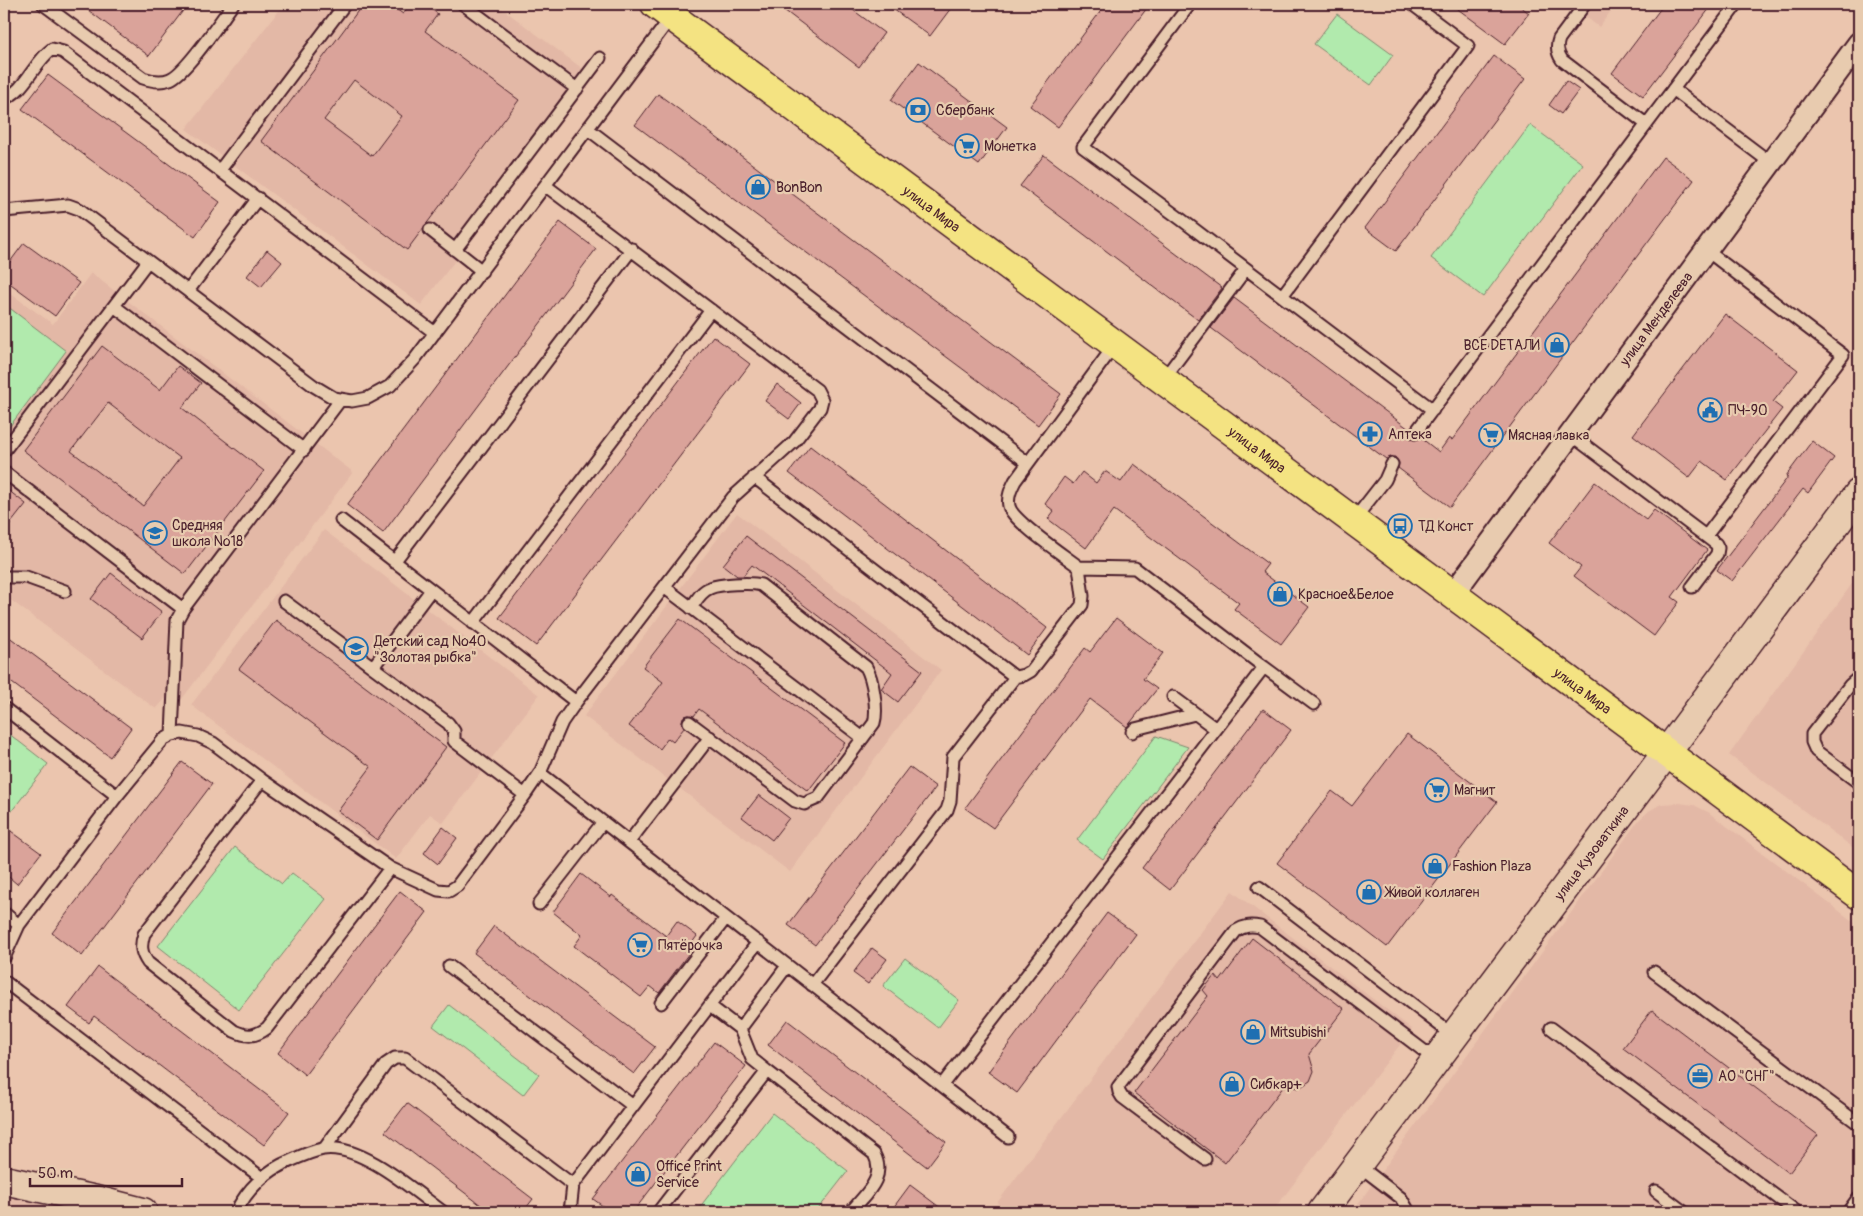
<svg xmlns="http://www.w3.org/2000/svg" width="1863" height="1216" font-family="Pangolin,sans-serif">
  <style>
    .built { fill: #e3b8a6 }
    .green { fill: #b1eaad; stroke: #7e846c }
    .building { fill: #daa39a; stroke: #4a1f2b; fill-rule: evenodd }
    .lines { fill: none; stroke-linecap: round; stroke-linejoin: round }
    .lane-casing { stroke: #4a1f2b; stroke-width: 15 }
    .street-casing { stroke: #4a1f2b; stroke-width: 25 }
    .secondary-casing { stroke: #4a1f2b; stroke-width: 31 }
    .primary-casing { stroke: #4a1f2b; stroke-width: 31 }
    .lane { stroke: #e8cbaf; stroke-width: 11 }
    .street { stroke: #e8cbaf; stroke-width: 21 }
    .secondary { stroke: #e8cbaf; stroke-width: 28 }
    .primary { stroke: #f4e382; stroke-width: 28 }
    .labels { text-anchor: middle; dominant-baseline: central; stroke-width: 4.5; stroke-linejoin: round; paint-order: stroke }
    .poi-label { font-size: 14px; fill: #4a1f2b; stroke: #e8cbaf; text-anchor: start }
    .street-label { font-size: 14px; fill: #4a1f2b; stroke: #e8cbaf }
  </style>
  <rect width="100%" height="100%" fill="#ebc5ae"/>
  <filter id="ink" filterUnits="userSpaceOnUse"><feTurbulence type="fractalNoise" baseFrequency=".02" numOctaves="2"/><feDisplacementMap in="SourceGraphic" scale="10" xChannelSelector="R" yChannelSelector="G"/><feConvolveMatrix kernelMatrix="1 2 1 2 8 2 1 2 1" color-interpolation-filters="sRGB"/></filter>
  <g filter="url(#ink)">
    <path class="built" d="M284 4H496L595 78 421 305 186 129Z
      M1569 4H1616L1599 27Z
      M91 273 353 472 182 699 166 698 156 709 4 595V289L53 324Z
      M737 513 941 670 790 872 584 716Z
      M324 530 539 695 443 823 430 814 396 859 191 705Z
      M1859 574V852L1729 755Z
      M1679 803 1694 805 1708 812 1859 926V1212H1352L1639 820 1649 811 1661 804Z
      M1232 891 1412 1029 1272 1212H1009L997 1203Z
      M4 1196 82 1212H83H4Z"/>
    <path class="green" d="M1337 14 1393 55 1371 85 1314 44Z
      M1530 125 1583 164 1483 297 1431 258Z
      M7 306 66 351 4 434V310Z
      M4 730 48 764 11 812 4 807Z
      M1156 736 1188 747 1103 859 1077 840Z
      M235 847 282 884 292 873 326 899 239 1010 158 946Z
      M905 958 959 1000 938 1028 883 986Z
      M449 1005 539 1074 523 1095 433 1026Z
      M772 1113 848 1171 816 1212H696Z"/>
    <path class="building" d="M80 4H188L149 56Z
      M363 4H389L403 14 410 4H424L438 14 425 31 519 100 407 250 261 141ZM354 80 402 116 372 156 324 120Z
      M776 4H845L884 33 859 67Z
      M886 4H954L930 36Z
      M1106 4H1150L1058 127 1030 106Z
      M1451 4H1517L1529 13 1505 44Z
      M1664 4H1713L1643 96 1612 73Z
      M1494 56 1525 79 1396 251 1365 228Z
      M919 62 1007 127 979 165 891 100Z
      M48 75 220 202 195 237 22 109Z
      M1566 81 1579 90 1561 114 1549 105Z
      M658 94 1061 394 1038 425 635 125Z
      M1044 155 1222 288 1198 320 1020 186Z
      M1663 157 1694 180 1450 507 1398 468 1399 463 1395 457H1391L1386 459 1211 328 1234 298 1409 429 1408 435 1411 439 1415 440 1421 438 1439 452 1449 438 1452 440Z
      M560 222 596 249 383 533 347 505Z
      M24 243 79 283 55 316 4 279V270Z
      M267 250 282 262 261 287 247 276Z
      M1725 314 1798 370 1773 402 1782 409 1727 480 1702 461 1689 478 1633 435Z
      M713 336 750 364 536 646 499 618Z
      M102 346 160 390 178 366 201 383 182 408 264 471 185 574 23 450ZM108 403 180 458 143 506 71 451Z
      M777 384 801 403 789 419 765 401Z
      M1812 441 1834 458 1808 493 1803 489 1732 581 1717 570 1788 477 1786 476Z
      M810 446 1047 628 1027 655 789 473Z
      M1134 464 1268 564 1262 572 1309 607 1281 644 1234 609 1239 603 1114 510 1086 548 1048 519 1054 511 1045 504 1064 477 1073 484 1082 472 1096 483 1105 471 1121 482Z
      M1595 482 1646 520 1654 510 1707 550 1672 597 1679 602 1654 636 1574 576 1581 567 1549 543Z
      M4 487 26 504 4 532Z
      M746 536 922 671 898 702 881 689 892 673 752 565 743 576H737L723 565Z
      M111 573 162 612 142 638 91 599Z
      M1116 618 1163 653 1143 679 1157 689 1127 727 1090 699 993 828 965 808 1085 648 1090 652Z
      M680 619 845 743 808 791 699 709 694 716 689 715 683 717 682 722 684 728 673 742 668 738 660 749 629 726 663 682 643 667Z
      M276 620 446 747 377 840 338 811 371 767 239 669Z
      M4 633 131 728 110 757 4 677Z
      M1263 709 1291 730 1170 890 1142 868Z
      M1407 734 1497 802 1387 947 1277 863 1332 791 1352 806Z
      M182 762 212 784 82 956 52 933Z
      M909 767 936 787 815 945 788 925Z
      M759 795 789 818 772 840 742 817Z
      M4 826 41 853 17 884 4 873Z
      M443 827 457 838 438 864 424 853Z
      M581 874 611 897 612 895 666 936 677 921 697 936 686 951 689 953 659 993 650 986 641 997 574 946 582 935 553 912Z
      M400 891 427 912 305 1075 278 1053Z
      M1107 913 1136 934 1017 1093 988 1072Z
      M494 926 655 1047 634 1074 474 953Z
      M1252 938 1344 1009 1309 1054 1314 1071 1310 1081 1299 1088 1284 1086 1225 1163 1134 1093 1208 996 1203 990 1215 975 1220 981Z
      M872 948 887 959 868 984 853 973Z
      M98 967 289 1112 264 1145 94 1016 89 1023 68 1007Z
      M1652 1010 1818 1135 1789 1173 1623 1048Z
      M787 1020 946 1142 927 1167 768 1045Z
      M714 1042 746 1066 633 1212H611L593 1199Z
      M407 1103 533 1199 523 1212H490L385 1132Z
      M910 1185 946 1212H890Z"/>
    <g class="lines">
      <g class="lane-casing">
        <path id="lane" d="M43 4 143 78C152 81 161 83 170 79 186 73 221 20 233 4
          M463 4 577 89
          M1190 4 1083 147 1182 220 1282 296 1468 46 1412 4
          M1585 4 1559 39C1556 47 1557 53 1562 60L1646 124
          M1673 89 1771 163
          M4 98C24 93 34 62 52 49L63 52 435 333
          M588 129 1028 463
          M220 170 345 4
          M4 211 68 205 79 209 314 386 334 398 352 401 368 398 390 386 415 359 672 16
          M430 230 482 271
          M455 250 600 58
          M188 291 258 198
          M1282 296 1433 410
          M114 306 304 450
          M1162 381 1246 269
          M1415 433 1737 4
          M1570 434 1716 544 1718 548 1717 554 1692 587
          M4 451 148 261
          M4 472 183 609 177 620 172 735
          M754 477 1015 677
          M341 520 576 702
          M1353 521 1385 480 1392 464
          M1706 536 1843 355 1706 250
          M394 562 632 249
          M4 577H26L65 591
          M664 587 863 738
          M284 601 448 723 454 731V741L525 795
          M183 609 341 399
          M473 623 711 310
          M373 667 431 590
          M1264 667 1314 704
          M1859 677 1850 685 1812 734V742L1816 751 1859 783
          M1173 697 1216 729
          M4 708 117 796
          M689 722 795 801 804 804 818 798 874 723C878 710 873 679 866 667L761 585C751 582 719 584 710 588 701 591 696 601 691 608
          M1132 732 1135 729 1195 714
          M540 773 1008 1137
          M262 780 144 934C140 946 141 953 148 963L234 1031C247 1037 255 1037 267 1028L390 868
          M629 842 710 737
          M1259 887 1454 1036
          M539 904 603 822
          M4 913 19 925
          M4 958 19 925 117 796 163 740 172 735 182 733 198 736 213 743 262 780 390 868 438 890 449 891 457 886 525 795 540 773 562 722 576 702 733 497 794 442 820 408 822 400 817 390 546 186
          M449 966 633 1106
          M1654 972 1859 1124
          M4 981 262 1178
          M812 985 947 810 950 801 953 757 1015 677 1024 675 1031 671 1082 605 1083 596 1079 567C1065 556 1012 521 1009 506 1007 497 1011 489 1015 481L1114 346
          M661 1003 726 918
          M710 1006 740 1029
          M1551 1028 1797 1212
          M767 1071 874 1154C887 1178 865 1194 851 1212
          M942 1085 1264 667 1135 568 1079 567
          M324 1149 386 1064 395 1058H405L573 1185
          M1205 1159 1122 1097 1119 1092 1118 1087 1236 931C1244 926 1250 925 1260 927L1436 1060
          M1358 1165 1401 1198 1409 1212
          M1656 1191 1684 1212
          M236 1212C247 1189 267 1170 290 1161 301 1156 312 1151 323 1149 361 1143 414 1191 443 1212
          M570 1212 573 1185 758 942
          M658 1212 767 1071 752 1059 740 1029 787 966
          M1848 1212 1859 1197"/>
      </g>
      <g class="street-casing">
        <g id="street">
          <path id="s1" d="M1453 594 1859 43"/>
        </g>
      </g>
      <g class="secondary-casing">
        <g id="secondary">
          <path d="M4 1180 96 1200 143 1212"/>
          <path id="s2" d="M1322 1212 1667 752 1859 493"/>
        </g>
      </g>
      <g class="primary-casing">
        <g id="primary">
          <path id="s3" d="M655 4 1859 895"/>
        </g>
      </g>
      <use href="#lane" class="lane"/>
      <use href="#street" class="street"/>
      <use href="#secondary" class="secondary"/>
      <use href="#primary" class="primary"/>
    </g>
  </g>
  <defs>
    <g id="bank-ring" transform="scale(1.25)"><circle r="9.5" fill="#e8cbaf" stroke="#1f6fb2" stroke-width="1.5"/><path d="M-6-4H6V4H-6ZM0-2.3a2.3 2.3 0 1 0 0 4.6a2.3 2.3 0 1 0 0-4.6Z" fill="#1f6fb2"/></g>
    <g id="supermarket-ring" transform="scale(1.25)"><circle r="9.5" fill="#e8cbaf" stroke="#1f6fb2" stroke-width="1.5"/><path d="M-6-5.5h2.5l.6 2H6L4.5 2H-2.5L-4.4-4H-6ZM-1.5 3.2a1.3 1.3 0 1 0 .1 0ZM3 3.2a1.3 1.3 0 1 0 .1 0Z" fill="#1f6fb2"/></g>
    <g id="shop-ring" transform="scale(1.25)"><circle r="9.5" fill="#e8cbaf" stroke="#1f6fb2" stroke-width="1.5"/><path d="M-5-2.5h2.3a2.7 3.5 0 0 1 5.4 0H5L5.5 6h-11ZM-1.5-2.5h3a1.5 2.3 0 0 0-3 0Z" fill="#1f6fb2"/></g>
    <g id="civic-ring" transform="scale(1.25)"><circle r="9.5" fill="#e8cbaf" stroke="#1f6fb2" stroke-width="1.5"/><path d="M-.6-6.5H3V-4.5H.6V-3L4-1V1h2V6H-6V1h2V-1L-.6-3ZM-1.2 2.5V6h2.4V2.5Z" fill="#1f6fb2"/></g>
    <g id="pharmacy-ring" transform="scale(1.25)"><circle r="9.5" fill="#e8cbaf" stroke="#1f6fb2" stroke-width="1.5"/><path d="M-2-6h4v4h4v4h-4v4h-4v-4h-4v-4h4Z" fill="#1f6fb2"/></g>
    <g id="bus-ring" transform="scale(1.25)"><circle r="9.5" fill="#e8cbaf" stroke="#1f6fb2" stroke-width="1.5"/><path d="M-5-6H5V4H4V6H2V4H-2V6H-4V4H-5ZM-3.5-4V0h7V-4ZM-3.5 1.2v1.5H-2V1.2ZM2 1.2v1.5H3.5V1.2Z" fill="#1f6fb2"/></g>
    <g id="school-ring" transform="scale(1.25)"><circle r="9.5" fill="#e8cbaf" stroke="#1f6fb2" stroke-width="1.5"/><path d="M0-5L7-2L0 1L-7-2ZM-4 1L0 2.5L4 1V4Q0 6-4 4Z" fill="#1f6fb2"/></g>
    <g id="office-ring" transform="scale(1.25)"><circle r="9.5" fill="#e8cbaf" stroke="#1f6fb2" stroke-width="1.5"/><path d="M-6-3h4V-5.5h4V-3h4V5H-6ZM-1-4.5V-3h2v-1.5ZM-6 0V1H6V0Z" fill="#1f6fb2"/></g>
  </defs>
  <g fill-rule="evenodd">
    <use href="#bank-ring" x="918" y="110"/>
    <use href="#supermarket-ring" x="967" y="146"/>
    <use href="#shop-ring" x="758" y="187"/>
    <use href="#shop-ring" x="1557" y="345"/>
    <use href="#civic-ring" x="1710" y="410"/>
    <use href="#pharmacy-ring" x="1370" y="434"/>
    <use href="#supermarket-ring" x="1491" y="435"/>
    <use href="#bus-ring" x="1400" y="526"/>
    <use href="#school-ring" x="155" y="533"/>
    <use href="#shop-ring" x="1280" y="594"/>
    <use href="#school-ring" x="356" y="649"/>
    <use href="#supermarket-ring" x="1437" y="790"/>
    <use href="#shop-ring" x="1435" y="866"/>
    <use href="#shop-ring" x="1369" y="892"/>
    <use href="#supermarket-ring" x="640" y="945"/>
    <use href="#shop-ring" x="1253" y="1032"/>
    <use href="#office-ring" x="1700" y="1076"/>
    <use href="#shop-ring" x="1232" y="1084"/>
    <use href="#shop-ring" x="638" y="1174"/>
  </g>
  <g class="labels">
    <g class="poi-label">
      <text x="936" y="110">Сбербанк</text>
      <text x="984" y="146">Монетка</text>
      <text x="776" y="187">BonBon</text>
      <text x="1540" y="345" text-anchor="end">ВСЕ DEТАЛИ</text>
      <text x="1728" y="410">ПЧ-90</text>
      <text x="1388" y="434">Аптека</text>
      <text x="1508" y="435">Мясная лавка</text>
      <text x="172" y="525">Средняя<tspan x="172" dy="16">школа №18</tspan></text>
      <text x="1418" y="526">ТД Конст</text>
      <text x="1298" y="594">Красное&amp;Белое</text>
      <text x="374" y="641">Детский сад №40<tspan x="374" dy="16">"Золотая рыбка"</tspan></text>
      <text x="1454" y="790">Магнит</text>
      <text x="1452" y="866">Fashion Plaza</text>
      <text x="1386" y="892">Живой коллаген</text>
      <text x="658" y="945">Пятёрочка</text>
      <text x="1270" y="1032">Mitsubishi</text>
      <text x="1718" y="1076">АО "СНГ"</text>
      <text x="1250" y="1084">Сибкар+</text>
      <text x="656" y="1166">Office Print<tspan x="656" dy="16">Service</tspan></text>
    </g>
    <g class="street-label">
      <text stroke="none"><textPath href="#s3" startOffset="344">улица Мира</textPath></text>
      <text stroke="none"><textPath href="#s1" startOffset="342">улица Менделеева</textPath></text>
      <text stroke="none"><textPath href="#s3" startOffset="749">улица Мира</textPath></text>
      <text stroke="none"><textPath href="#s3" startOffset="1154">улица Мира</textPath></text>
      <text stroke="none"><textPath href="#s2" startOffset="449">улица Кузоваткина</textPath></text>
    </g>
  </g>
  <rect width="1863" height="1216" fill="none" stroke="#e8cbaf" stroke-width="20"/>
  <rect x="10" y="10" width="1843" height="1196" fill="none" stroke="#4a1f2b" stroke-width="2" filter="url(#ink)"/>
  <path d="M30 1178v8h152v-8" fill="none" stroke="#4a1f2b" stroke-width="2.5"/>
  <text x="38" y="1178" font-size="15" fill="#4a1f2b" stroke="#e8cbaf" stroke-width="4" paint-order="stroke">50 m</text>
</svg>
